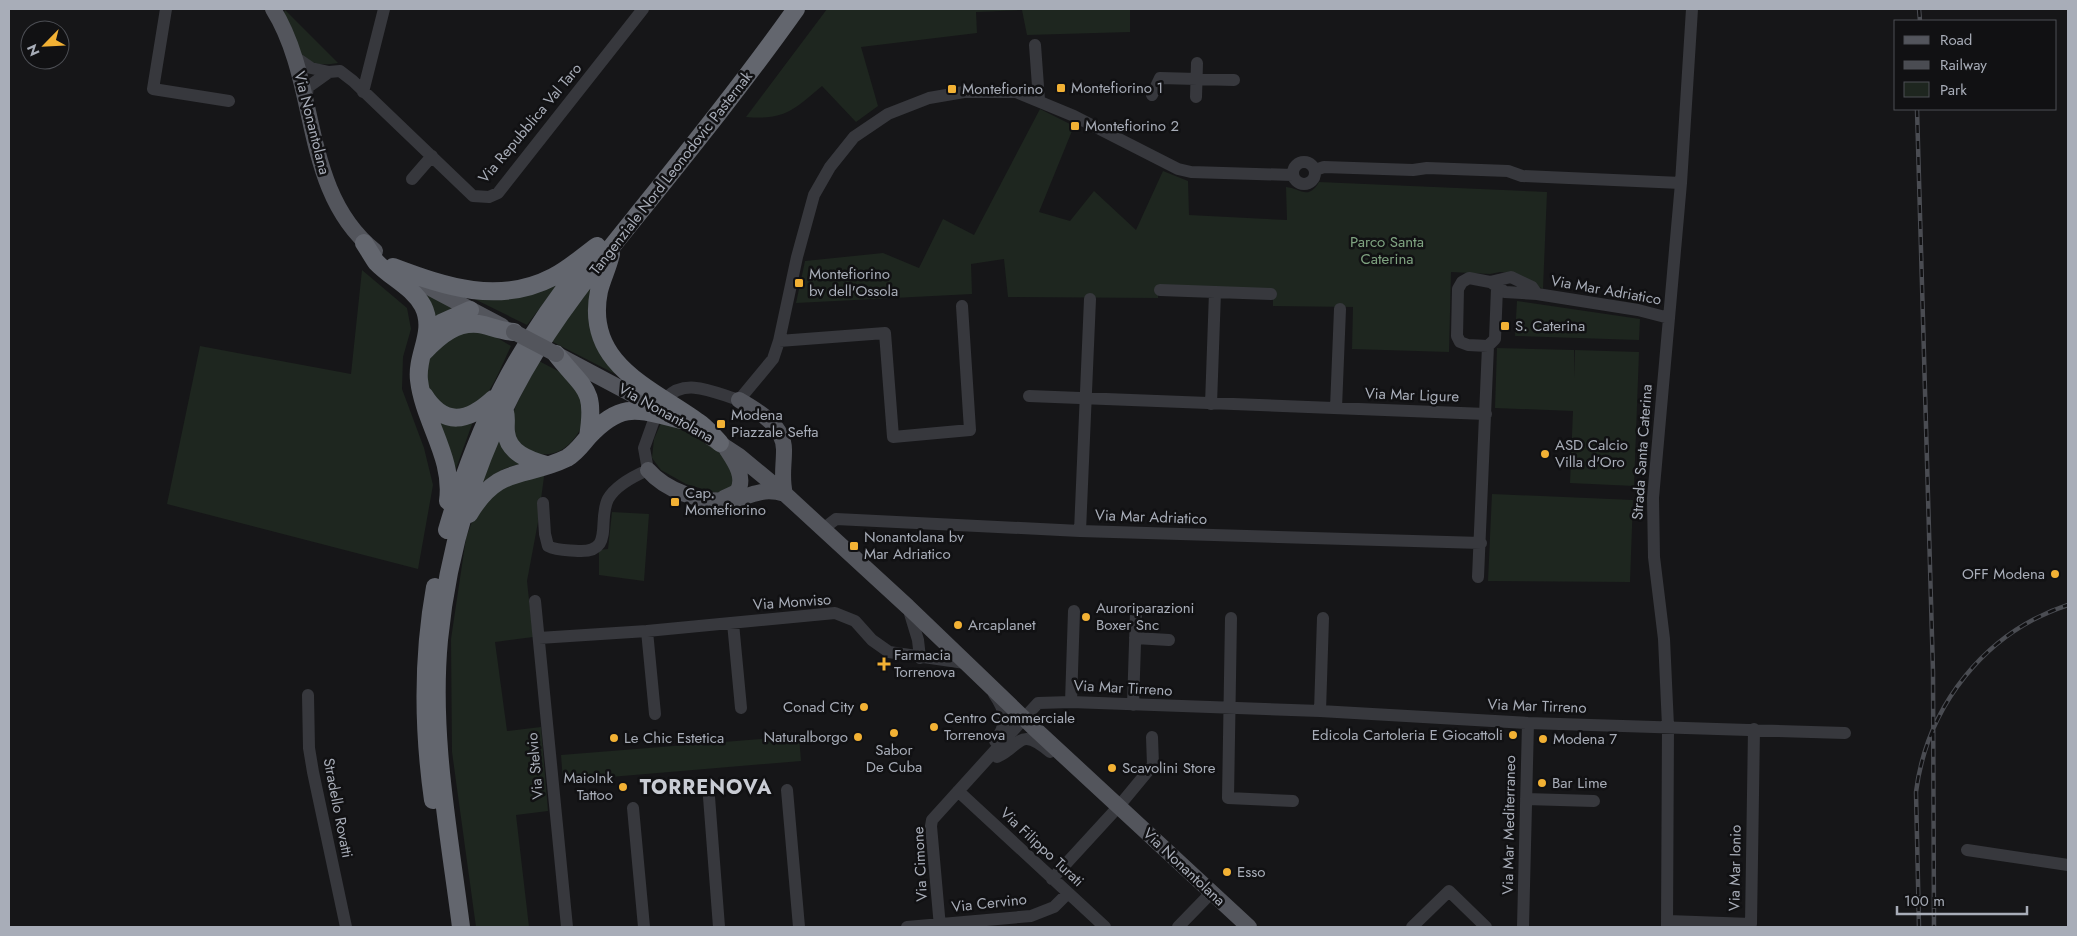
<svg xmlns="http://www.w3.org/2000/svg" width="2077" height="936" font-family="Jost,sans-serif">
<style>
.green{fill:#1e261f}
.lines{fill:none;stroke-linecap:round;stroke-linejoin:round}
.minor{stroke:#37383d;stroke-width:12}
.major{stroke:#53555c;stroke-width:16}
.highway{stroke:#63666e;stroke-width:18}
.rail-casing{stroke:#4a4c52;stroke-width:4.5}
.rail{stroke:#111113;stroke-width:2.5;stroke-dasharray:8;stroke-linecap:butt}
.major-bridge{stroke:#53555c;stroke-width:16}
.poi-dot{fill:#f2b134;stroke:#111113;stroke-width:2}
.labels{text-anchor:middle;stroke-width:5;stroke-linejoin:round;paint-order:stroke}
.poi-label{font-size:15px;fill:#a8adb8;stroke:#111113;text-anchor:start}
.street-label{font-size:15px;fill:#a8adb8;stroke:#111113}
.park-label{font-size:15px;fill:#7fa381;stroke:#111113}
.district-label{font-size:20px;font-weight:bold;letter-spacing:1px;fill:#c9ccd4;stroke:#111113}
</style>
<rect width="100%" height="100%" fill="#161618"/>
<path class="green" d="M827 9H1130V32L1027 35 1022 10 976 12 977 33 861 47 878 106 856 122 822 86C793 110 786 120 746 117Z
M285 10 338 63C296 70 298 47 283 14Z
M1040 109 1074 126 1039 212 1070 221 1094 191 1136 230 1163 171 1188 181 1189 215 1287 220 1286 187C1300 188 1308 201 1319 182L1547 192 1543 289 1515 274 1500 272 1490 274 1451 272 1449 352 1352 349 1353 307 1273 306V291L1158 286V298L1008 297 1004 259 971 264 972 294 796 303 805 261 883 253 919 268 943 219 974 235Z
M570 268 527 325 454 289 472 294Z
M362 270 407 308 411 329 403 357 402 389 424 448 433 485 418 569 167 504 200 346 351 374Z
M598 271 592 293 629 381 549 340Z
M417 289 453 307 431 323Z
M1517 301 1640 319 1639 340 1515 336Z
M481 328 511 346C504 360 493 390 482 399 441 436 401 365 441 338 450 332 470 331 481 328Z
M1497 348 1574 350V378L1575 350 1639 352 1634 486 1570 483 1573 411 1495 408Z
M539 361 575 380 586 418C580 430 575 441 563 449 545 461 509 452 510 425 511 410 532 376 539 361Z
M437 413 475 416 454 474Z
M662 421 699 438 722 452 737 481 729 490 716 493 686 484 661 470 652 458 654 439Z
M501 430 528 463C509 465 497 471 482 483Z
M545 469 538 522 527 581 533 637 495 642 507 731 541 727 548 811 516 815 529 927H476L452 752 451 639 466 538 477 508 497 487Z
M1492 494 1633 500 1630 582 1488 581Z
M612 512 649 514 644 581 599 575V550L608 549Z
M799 736 801 761 563 781 561 755Z"/>
<g class="lines">
<path class="minor" d="M166 9 153 89 229 101
M1035 45 1039 100
M295 57 311 68 329 72 308 87 306 101
M329 72 340 71 353 81 473 196 489 197 498 193 643 9
M363 92 384 9
M1152 95 1160 78 1234 80
M1196 97 1197 63
M1293 173a11 11 0 1 1 22 0a11 11 0 1 1-22 0Z
M1315 170 1324 167 1413 170 1427 168 1508 171 1522 176 1681 183
M412 179 432 156
M1492 283 1505 292 1537 294 1638 310 1669 318
M1497 288 1495 339 1488 346 1468 345 1460 342 1457 336 1458 289 1462 282 1469 278 1490 282 1511 277 1532 287 1537 294
M1160 290 1271 294
M779 341 885 333 893 437 970 430 962 306
M1029 396 1486 414
M666 398C686 377 715 393 739 400L773 359 779 341 797 257 814 195 830 167 854 137 888 114 929 98 964 92H1016L1074 116 1178 169 1191 172 1293 175
M1211 404 1215 292
M1336 408 1340 309
M543 503 545 534 548 546C557 551 568 550 578 551 615 553 597 521 608 499 616 485 634 476 648 470L644 448 654 420
M823 529 836 519 1080 531 1481 543
M1080 531 1090 299
M1478 577 1488 346
M535 601 567 927
M908 607 918 640 920 658
M1231 618 1228 798 1293 801
M733 623 741 708
M647 631 655 714
M539 638 647 631 835 613 855 621 872 640 889 652 965 663
M1135 638 1169 640
M994 694C1006 711 1008 724 995 741
M308 695 309 748 313 772 346 927
M1071 702 1074 611
M1133 705 1136 613
M1320 711 1323 618
M997 757C1021 747 1018 725 1050 752
M787 790 799 927
M958 791 1105 927
M709 797 719 927
M1526 799 1594 801
M633 808 644 927
M1967 850 2068 865
M1052 879 1119 806 1153 765 1152 737
M1668 921 1751 924 1754 729
M907 927 1031 916 1054 907 1068 893
M940 927 931 826 932 820 1038 703 1071 702 1320 711 1528 723 1845 733
M1178 927 1212 892
M1412 927 1449 891 1486 927
M1523 927 1528 723
M1667 927 1668 726 1664 639 1654 557 1653 498 1681 183 1692 9"/>
<path class="major" d="M273 9C320 84 300 191 375 251
M415 280 502 326
M556 354 669 414
M739 400C758 411 785 426 784 451 784 466 781 478 785 494
M710 437 739 456 785 494 908 607 1035 729 1249 927
M648 470C666 491 701 503 729 500 751 498 760 486 785 494
M724 498 737 492C746 478 735 462 727 450"/>
<path class="highway" d="M364 243C368 249 372 256 376 262 391 278 412 286 423 306 436 332 416 354 419 380 424 423 454 457 448 501
M611 254C608 267 602 279 599 291 584 364 651 388 698 422 706 427 713 436 720 443
M393 267C446 287 499 305 553 277 569 269 583 256 597 246
M441 323 470 310
M423 353C439 336 458 319 484 325 495 328 503 331 514 332
M556 354C584 390 596 387 588 437
M424 395C444 427 468 422 493 399
M505 412C507 419 505 425 506 432 508 453 529 460 546 465
M469 514C499 464 524 479 567 458 577 452 582 444 589 436 623 400 639 410 681 420
M447 530C478 424 516 349 585 262
M433 800C423 729 422 659 435 587
M461 927C449 832 430 736 439 640 448 547 477 453 524 371 557 313 600 261 642 209 695 143 747 78 796 9"/>
<defs>
<path id="rail" d="M1919 9 1920 21
M1917 109 1933 672 1934 927
M1919 927 1916 792C1927 706 1985 632 2068 605"/>
</defs>
<use href="#rail" class="rail-casing"/>
<use href="#rail" class="rail"/>
<path class="major-bridge" d="M514 332 556 354"/>
</g>
<g class="poi-dot">
<rect x="1056" y="83" width="10" height="10" rx="2.5"/>
<rect x="947" y="84" width="10" height="10" rx="2.5"/>
<rect x="1070" y="121" width="10" height="10" rx="2.5"/>
<rect x="794" y="278" width="10" height="10" rx="2.5"/>
<rect x="1500" y="321" width="10" height="10" rx="2.5"/>
<rect x="716" y="419" width="10" height="10" rx="2.5"/>
<circle cx="1545" cy="454" r="5"/>
<rect x="670" y="497" width="10" height="10" rx="2.5"/>
<rect x="849" y="541" width="10" height="10" rx="2.5"/>
<circle cx="2055" cy="574" r="5"/>
<circle cx="1086" cy="617" r="5"/>
<circle cx="958" cy="625" r="5"/>
<path d="M881.5 656.5h5v5h5v5h-5v5h-5v-5h-5v-5h5z"/>
<circle cx="864" cy="707" r="5"/>
<circle cx="934" cy="727" r="5"/>
<circle cx="894" cy="733" r="5"/>
<circle cx="1513" cy="735" r="5"/>
<circle cx="858" cy="737" r="5"/>
<circle cx="614" cy="738" r="5"/>
<circle cx="1543" cy="739" r="5"/>
<circle cx="1112" cy="768" r="5"/>
<circle cx="1542" cy="783" r="5"/>
<circle cx="623" cy="787" r="5"/>
<circle cx="1227" cy="872" r="5"/>
</g>
<g class="labels">
<g class="poi-label">
<text x="1071" y="93">Montefiorino 1</text>
<text x="962" y="94">Montefiorino</text>
<text x="1085" y="131">Montefiorino 2</text>
<text x="809" y="279">Montefiorino<tspan x="809" dy="17">bv dell'Ossola</tspan></text>
<text x="1515" y="331">S. Caterina</text>
<text x="731" y="420">Modena<tspan x="731" dy="17">Piazzale Sefta</tspan></text>
<text x="1555" y="450">ASD Calcio<tspan x="1555" dy="17">Villa d'Oro</tspan></text>
<text x="685" y="498">Cap.<tspan x="685" dy="17">Montefiorino</tspan></text>
<text x="864" y="542">Nonantolana bv<tspan x="864" dy="17">Mar Adriatico</tspan></text>
<text x="2045" y="579" text-anchor="end">OFF Modena</text>
<text x="1096" y="613">Auroriparazioni<tspan x="1096" dy="17">Boxer Snc</tspan></text>
<text x="968" y="630">Arcaplanet</text>
<text x="894" y="660">Farmacia<tspan x="894" dy="17">Torrenova</tspan></text>
<text x="854" y="712" text-anchor="end">Conad City</text>
<text x="944" y="723">Centro Commerciale<tspan x="944" dy="17">Torrenova</tspan></text>
<text x="1503" y="740" text-anchor="end">Edicola Cartoleria E Giocattoli</text>
<text x="848" y="742" text-anchor="end">Naturalborgo</text>
<text x="624" y="743">Le Chic Estetica</text>
<text x="1553" y="744">Modena 7</text>
<text x="894" y="755" text-anchor="middle">Sabor<tspan x="894" dy="17">De Cuba</tspan></text>
<text x="1122" y="773">Scavolini Store</text>
<text x="613" y="783" text-anchor="end">MaioInk<tspan x="613" dy="17">Tattoo</tspan></text>
<text x="1552" y="788">Bar Lime</text>
<text x="1237" y="877">Esso</text>
</g>
<g class="street-label">
<text transform="translate(312 123) rotate(76)" y="5">Via Nonantolana</text>
<text transform="translate(530 123) rotate(-50)" y="5">Via Repubblica Val Taro</text>
<text transform="translate(671 173) rotate(-52)" y="5">Tangenziale Nord Leonodovic Pasternak</text>
<text transform="translate(1606 290) rotate(10)" y="5">Via Mar Adriatico</text>
<text transform="translate(1412 395) rotate(2)" y="5">Via Mar Ligure</text>
<text transform="translate(666 413) rotate(29)" y="5">Via Nonantolana</text>
<text transform="translate(1642 452) rotate(-86)" y="5">Strada Santa Caterina</text>
<text transform="translate(1151 517) rotate(2)" y="5">Via Mar Adriatico</text>
<text transform="translate(792 602) rotate(-4)" y="5">Via Monviso</text>
<text transform="translate(1123 688) rotate(3)" y="5">Via Mar Tirreno</text>
<text transform="translate(1537 706) rotate(2)" y="5">Via Mar Tirreno</text>
<text transform="translate(535 766) rotate(-95)" y="5">Via Stelvio</text>
<text transform="translate(338 808) rotate(79)" y="5">Stradello Rovatti</text>
<text transform="translate(1509 825) rotate(-89)" y="5">Via Mar Mediterraneo</text>
<text transform="translate(1042 847) rotate(43)" y="5">Via Filippo Turati</text>
<text transform="translate(920 864) rotate(-93)" y="5">Via Cimone</text>
<text transform="translate(1184 867) rotate(43)" y="5">Via Nonantolana</text>
<text transform="translate(1735 868) rotate(-89)" y="5">Via Mar Ionio</text>
<text transform="translate(989 903) rotate(-6)" y="5">Via Cervino</text>
</g>
<g class="park-label">
<text x="1387" y="247">Parco Santa<tspan x="1387" dy="17">Caterina</tspan></text>
</g>
<g class="district-label">
<text x="706" y="794">TORRENOVA</text>
</g>
</g>
<rect width="2077" height="936" fill="none" stroke="#a8adb8" stroke-width="20"/>
<rect x="1894" y="20" width="162" height="90" fill="#111113" stroke="#4d4f55"/>
<rect x="1904" y="36" width="25" height="8" fill="#53555c" stroke="#4d4f55"/>
<text x="1940" y="45" font-size="15" fill="#a8adb8">Road</text>
<rect x="1904" y="61" width="25" height="8" fill="#4a4c52" stroke="#4d4f55"/>
<text x="1940" y="70" font-size="15" fill="#a8adb8">Railway</text>
<rect x="1904" y="82" width="25" height="15" fill="#1e261f" stroke="#4d4f55"/>
<text x="1940" y="95" font-size="15" fill="#a8adb8">Park</text>
<g transform="translate(45 45) rotate(246)"><circle r="24" fill="#111113" stroke="#4d4f55"/>
<path d="M0-4L9 19L0 12L-9 19Z" fill="#f2b134"/>
<text y="-8" font-size="14" font-weight="bold" text-anchor="middle" fill="#a8adb8">N</text>
</g>
<path d="M1897 906v8h130v-8" fill="none" stroke="#a8adb8" stroke-width="2.5"/>
<text x="1904" y="906" font-size="15" fill="#a8adb8" stroke="#111113" stroke-width="4" paint-order="stroke">100 m</text>
</svg>
